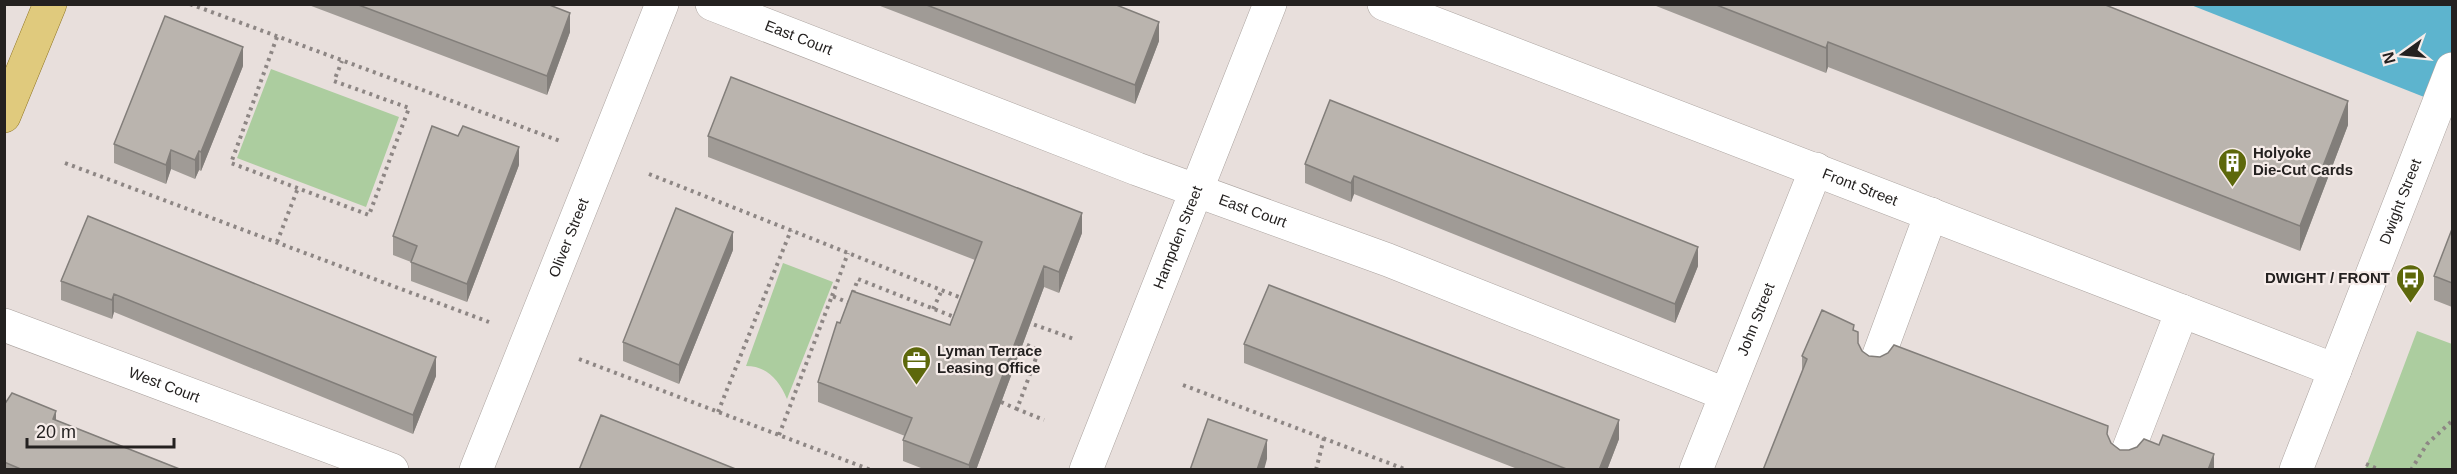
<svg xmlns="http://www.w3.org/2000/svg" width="2457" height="474" font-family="Helvetica,sans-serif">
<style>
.green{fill:#accd9f}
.water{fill:#5db4ce}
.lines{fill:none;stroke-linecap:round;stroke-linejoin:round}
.minor-casing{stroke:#aba39f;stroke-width:34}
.major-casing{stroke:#917725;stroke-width:34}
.path{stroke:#8d8684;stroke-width:4;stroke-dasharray:3 4.5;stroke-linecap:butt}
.minor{stroke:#fff;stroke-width:33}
.major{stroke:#e0ca7d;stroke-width:33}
.wall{fill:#a09b96}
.shaded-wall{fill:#827e7a}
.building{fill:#bab4ae;stroke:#827e7a;stroke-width:1.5}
.labels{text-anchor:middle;stroke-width:4.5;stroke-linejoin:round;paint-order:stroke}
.street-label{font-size:15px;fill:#242120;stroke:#f6ece9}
.poi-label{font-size:15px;font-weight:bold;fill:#242120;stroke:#f6ece9;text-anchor:start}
</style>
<rect width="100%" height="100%" fill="#e8dfdc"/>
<path class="green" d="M271 69 399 117 366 207 237 158Z
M783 263 833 282 787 399C779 380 767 366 746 366Z
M2417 331 2452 344V469H2365Z"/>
<path class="water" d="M2191 5H2452V108Z"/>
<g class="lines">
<defs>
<g id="minor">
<path id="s1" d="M712 4 1137 169 1388 260 1725 394"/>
<path id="s2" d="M1384 4 2335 370"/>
<path id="s3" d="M4 325 392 470"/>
<path d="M1876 363 1931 214"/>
<path d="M2126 456 2182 311"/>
<path id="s4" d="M476 470 662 4"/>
<path id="s5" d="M1086 470 1270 4"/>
<path id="s6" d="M1696 470 1816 169"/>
<path id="s7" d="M2296 470 2452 69"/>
</g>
<path id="major" d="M4 116 50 4"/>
</defs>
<use href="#minor" class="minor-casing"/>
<use href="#major" class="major-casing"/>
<path class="path" d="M190 4 560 141
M277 37 231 163 369 215 409 108 334 81 342 61
M65 163 489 322
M649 174 964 299
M277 242 298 188
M853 293 858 279 957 318
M832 296 848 253
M933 309 942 290
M1027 322 1074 339
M1020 342 1039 350 1017 409 1044 420
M579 359 871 470
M1183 385 1407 470
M1001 402 1017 409
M718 412 791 230
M779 435 832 296 852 304
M2366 464 2380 470
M1316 470 1324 438
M2411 470 2427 444 2452 421"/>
<use href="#minor" class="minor"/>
<use href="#major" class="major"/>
</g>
<path class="wall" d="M306 4H547L570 32 547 95Z
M875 4H1114L1159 41 1135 104Z
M1651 4H2103L2348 125 2300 251 1828 67 1826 73Z
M243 66 201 171 199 170 195 179 171 169 166 184 114 163V144Z
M1330 100 1698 266 1675 323 1354 194 1351 202 1305 183V164Z
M708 136 1082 233 1059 293 1044 287 976 470H926L903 461V440L905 436 818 402V382L950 325 975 260 708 157Z
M519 165 467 302 411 281V262L393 255V236Z
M88 216 436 376 413 434 114 312 112 319 61 300V281Z
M2452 229V307L2434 300V276Z
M733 250 679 384 623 361V342Z
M1854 331 1858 344 1862 351 1869 356 2108 437 2111 443 2120 450 2214 470H1763L1802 372V356Z
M1244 344 1619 439 1607 470H1520L1244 363Z
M4 405 56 420 182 470H4Z"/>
<path class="shaded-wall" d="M570 13V32L547 95V76Z
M1159 22V41L1135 104V85Z
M1828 42V67L1826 73V48Z
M243 47V66L201 171V152Z
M2348 101V125L2300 251V226Z
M519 147V165L467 302V284Z
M171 150V169L166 184V165Z
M199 151V170L195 179V160Z
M1354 176V194L1351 202V183Z
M1082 213V233L1059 293V272Z
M733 232V250L679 384V365Z
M1698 247V266L1675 323V304Z
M1044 266V287L976 470H969V465Z
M114 294V312L112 319V300Z
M436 357V376L413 434V415Z
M56 411V429L53 419Z
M1619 420V439L1607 470H1599Z
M1267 440V459L1264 470H1257Z
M2214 454V470H2208Z"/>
<path class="building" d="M356 4H547L570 13 547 76Z
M924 4H1114L1159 22 1135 85Z
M1714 4H2103L2348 101 2300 226 1828 42 1826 48Z
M165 16 243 47 201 152 199 151 195 160 171 150 166 165 114 144Z
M731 77 1082 213 1059 272 1044 266 969 465 903 440 912 418 818 382 837 322 840 323 852 291 950 325 982 242 708 136Z
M1330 100 1698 247 1675 304 1354 176 1351 183 1305 164Z
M432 126 458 136 463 126 519 147 467 284 411 262 417 246 393 236Z
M676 208 733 232 679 365 623 342Z
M88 216 436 357 413 415 114 294 112 300 61 281Z
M2452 229V283L2434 276Z
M1269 285 1619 420 1599 470H1569L1244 344Z
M1822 310 1854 325 1853 330 1858 332V343L1862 351 1869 356 1880 357 1888 353 1894 345 2108 426 2107 434 2111 443 2120 450H2129L2137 447 2144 439 2159 445 2163 435 2214 454 2208 470H1763L1807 359 1802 356Z
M12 393 56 411 53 419 182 470H23L4 462V405Z
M601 415 738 470H579Z
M1208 419 1267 440 1257 470H1190Z"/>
<defs>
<symbol id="building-pin" viewBox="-11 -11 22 30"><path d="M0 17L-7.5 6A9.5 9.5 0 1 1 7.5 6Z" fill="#5d680b" stroke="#f6ece9"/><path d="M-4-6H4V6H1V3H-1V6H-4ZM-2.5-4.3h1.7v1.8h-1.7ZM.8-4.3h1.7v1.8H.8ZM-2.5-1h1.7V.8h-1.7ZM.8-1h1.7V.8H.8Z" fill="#fff"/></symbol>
<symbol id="bus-pin" viewBox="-11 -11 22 30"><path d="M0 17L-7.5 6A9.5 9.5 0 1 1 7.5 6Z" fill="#5d680b" stroke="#f6ece9"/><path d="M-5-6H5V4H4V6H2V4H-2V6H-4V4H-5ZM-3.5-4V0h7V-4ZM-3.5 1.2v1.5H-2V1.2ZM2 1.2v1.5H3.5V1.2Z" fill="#fff"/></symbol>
<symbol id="office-pin" viewBox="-11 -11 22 30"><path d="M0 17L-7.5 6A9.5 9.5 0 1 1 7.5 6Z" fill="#5d680b" stroke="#f6ece9"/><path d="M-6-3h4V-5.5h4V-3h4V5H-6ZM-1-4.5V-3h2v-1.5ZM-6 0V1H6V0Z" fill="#fff"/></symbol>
</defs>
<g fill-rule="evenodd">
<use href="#building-pin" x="2216" y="146" width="33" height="45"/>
<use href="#bus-pin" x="2394" y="262" width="33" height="45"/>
<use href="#office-pin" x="900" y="344" width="33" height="45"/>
</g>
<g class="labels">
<g class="street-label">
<text dy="5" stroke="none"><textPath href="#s1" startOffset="93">East Court</textPath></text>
<text dy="5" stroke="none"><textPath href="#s2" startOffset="510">Front Street</textPath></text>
<text dy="5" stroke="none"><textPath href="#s7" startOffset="288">Dwight Street</textPath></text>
<text dy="5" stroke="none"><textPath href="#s1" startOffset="579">East Court</textPath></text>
<text dy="5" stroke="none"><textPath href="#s4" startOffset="250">Oliver Street</textPath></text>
<text dy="5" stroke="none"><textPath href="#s5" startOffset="250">Hampden Street</textPath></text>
<text dy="5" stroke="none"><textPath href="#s6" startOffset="162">John Street</textPath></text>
<text dy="5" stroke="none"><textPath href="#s3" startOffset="171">West Court</textPath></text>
</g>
<g class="poi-label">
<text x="2253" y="158">Holyoke<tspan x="2253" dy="17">Die-Cut Cards</tspan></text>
<text x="2390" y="283" text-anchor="end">DWIGHT / FRONT</text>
<text x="937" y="356">Lyman Terrace<tspan x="937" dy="17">Leasing Office</tspan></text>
</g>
</g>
<rect width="2457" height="474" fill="none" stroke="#242120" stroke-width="12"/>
<g transform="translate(2403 54) rotate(255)" stroke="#f6ece9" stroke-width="4.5" paint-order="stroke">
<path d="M0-4.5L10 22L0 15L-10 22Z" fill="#242120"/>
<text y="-9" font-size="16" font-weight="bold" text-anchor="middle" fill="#242120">N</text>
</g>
<path d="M27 438v9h147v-9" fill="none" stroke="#242120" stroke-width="3"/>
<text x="36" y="438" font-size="18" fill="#242120" stroke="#f6ece9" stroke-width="4.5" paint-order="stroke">20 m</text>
</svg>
